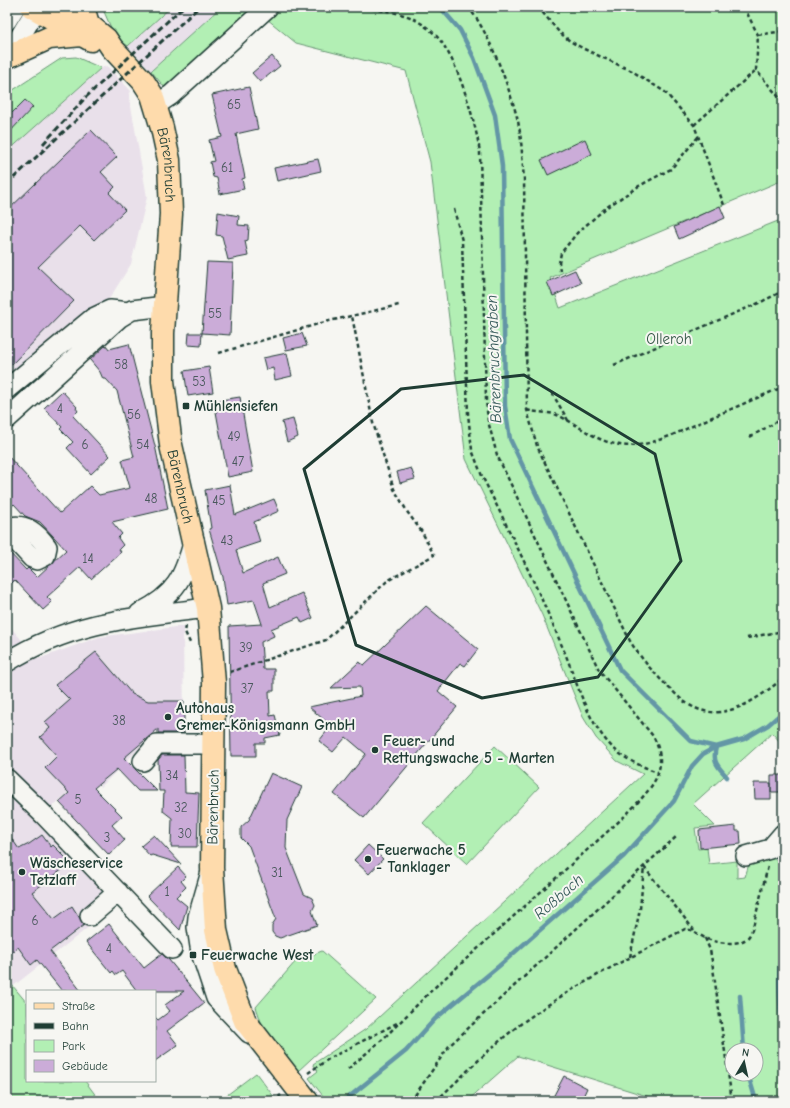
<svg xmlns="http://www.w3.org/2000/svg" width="790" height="1108" font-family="'Comic Neue',sans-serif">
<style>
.built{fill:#e9e0ea}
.green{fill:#b2efb4;stroke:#689674;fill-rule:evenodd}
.water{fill:#90d2f2;stroke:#6396a6}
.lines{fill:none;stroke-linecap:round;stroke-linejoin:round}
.stream{stroke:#6396a6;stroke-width:4.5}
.building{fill:#cbacd8;stroke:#1f3d34}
.minor-casing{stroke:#1f3d34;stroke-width:22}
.major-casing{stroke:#1f3d34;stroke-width:25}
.highway-casing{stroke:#1f3d34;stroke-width:25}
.path{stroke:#1f3d34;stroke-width:2.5;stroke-dasharray:4 3;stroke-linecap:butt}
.minor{stroke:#f6f6f2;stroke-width:19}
.major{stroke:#fedbac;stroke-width:22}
.highway{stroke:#fedbac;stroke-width:22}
.rail{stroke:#1f3d34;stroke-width:3;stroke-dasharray:6 3;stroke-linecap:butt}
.marked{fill:none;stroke:#1f3d34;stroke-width:3;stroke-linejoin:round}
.poi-dot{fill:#1f3d34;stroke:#f6f6f2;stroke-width:1.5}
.labels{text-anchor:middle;stroke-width:4;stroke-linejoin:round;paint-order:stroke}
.number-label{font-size:13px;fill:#4a595d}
.street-label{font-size:15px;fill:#1f3d34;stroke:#f6f6f2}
.park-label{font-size:15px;fill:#355847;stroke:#f6f6f2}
.poi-label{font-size:15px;font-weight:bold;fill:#1f3d34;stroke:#f6f6f2;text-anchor:start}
.water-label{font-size:16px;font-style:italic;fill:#365b5a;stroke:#f6f6f2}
</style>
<rect width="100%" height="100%" fill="#f6f6f2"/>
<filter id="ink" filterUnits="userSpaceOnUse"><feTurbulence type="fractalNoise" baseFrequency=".025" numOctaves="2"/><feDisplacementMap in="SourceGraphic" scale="8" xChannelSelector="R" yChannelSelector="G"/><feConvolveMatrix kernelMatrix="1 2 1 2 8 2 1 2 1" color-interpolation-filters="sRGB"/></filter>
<g filter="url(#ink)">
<path class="built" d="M171 7H221L151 71 128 46Z
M107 66 131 91 129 95 147 197 131 264 106 304 7 403V152L101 68Z
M7 623 38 659 99 637 183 626 184 732H155L101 787 89 774 44 814 122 901 7 991Z"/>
<path class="green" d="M102 7H171L128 46 115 37Z
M221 7H783V180L550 278 560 308 783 219V745L772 733 693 804 715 826 695 828 698 849 707 848 709 864 737 861V878L745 877 749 864 763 862 773 858 783 865V1101H663L518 1056 467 1101H327L309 1078 318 1071 313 1064 366 1029 643 774 617 761 596 738 583 717 542 615 466 459 430 162 406 71 296 43 261 14 171 95 151 71ZM732 1050H756V1074H732Z
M76 57 101 68 7 152V94L62 58Z
M495 746 539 787 467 864 423 823Z
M322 951 376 999 298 1071 264 1031 256 1007 296 961Z
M7 979 27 1003V1081H85L100 1101H7Z
M256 1073 277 1101H219Z"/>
<path class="water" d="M783 940V1059C781 1030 772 965 783 940Z"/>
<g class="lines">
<path class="stream" d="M440 7 460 30 474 58 495 115 502 166 505 406 510 439 620 670 691 741 716 747
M716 747C712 763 718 766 727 777
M740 996 744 1050
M748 1074 756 1101
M344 1101 406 1051 435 1019 499 966 624 856 674 801 692 766 703 754 716 747 744 739 768 725 783 712"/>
</g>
<path class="building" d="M272 56 280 66 260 82 252 73Z
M249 87 258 129 236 134 245 178 242 179 244 189 220 194 217 178 213 177 210 162 214 161 209 140 222 137 212 95Z
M25 100 33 107 7 135V118Z
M91 130 117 157 101 172 115 187 109 193 125 210 94 240 80 226 38 267 74 301 7 369V211Z
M585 139 592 154 548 175 541 160Z
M318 159 321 171 277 181 274 168Z
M720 206 725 218 679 239 674 227Z
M218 212 239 216 238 225 249 226 248 240 245 241 248 256 228 260 222 236 216 235Z
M207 262 233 263 230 335 202 333Z
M575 270 581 283 553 296 547 282Z
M189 333H202L201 346 188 345Z
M302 333 307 346 286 350 283 338Z
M129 344 156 450 168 509 112 522 122 534 118 538 123 545 119 549 121 552 91 579 80 567 47 597 52 602 43 610 15 580 7 588V550L26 570 28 568 37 577 66 550 40 522 25 516 14 504 7 511V455L60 513 90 486 99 495 130 488 122 460 134 457 117 391 106 379H103L100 372 90 360 106 345 109 349Z
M287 353 292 376 275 380 273 368 266 370 263 358Z
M209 367 213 392 188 396 184 371Z
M62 391 77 407 76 408 78 411 73 416 110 456 91 474 67 448 73 442 60 429 62 427 44 408Z
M240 397 253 472 228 477 214 401Z
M293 419 298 437 287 442 282 422Z
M411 468 415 479 400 483 397 472Z
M230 485 235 515 274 499 279 511 254 522 260 542 236 550 243 573 278 557 285 574 263 583 270 607 302 593 313 618 302 623 299 617 271 629 274 636 261 642 263 669H274V691H269L270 716 275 715 280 735 265 738V743H256V756H231L229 626 262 624 254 600 227 605 223 577 209 529 211 528 205 490Z
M426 606 478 649 465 666 460 663 438 691 457 707 364 818 334 794 366 754 346 737 333 752 319 741 331 726 309 707 361 696 360 687 331 688 359 662 364 665Z
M96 652 132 694 148 701H184V733H158V729L124 758 157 791H138L117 769 94 788 122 816 112 825 125 840 109 855 59 802 69 793 45 768 57 756 40 737 50 728 45 722 70 700 55 685Z
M162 755H184L185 792 199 793 197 847H171L172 818 163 811 164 791H159L158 760Z
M271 773 302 787 287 820 286 848 304 894 312 898 315 905 312 911 317 925 280 938 275 936 272 932V925L276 919 249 846 241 838V827L249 820Z
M771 775H783V792H771Z
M754 783H771V799H755Z
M736 826V831H740L741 844 700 848 699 830Z
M7 832 19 849 29 844 42 835 51 847 53 845 71 863 32 892 54 919 72 906 84 925 50 951 81 991H62L37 960 31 965 18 947 7 955 11 933 7 932Z
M154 835 181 864 152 855 150 856 141 846Z
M368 845 383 859 369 874 354 860Z
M178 867 186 876 181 881 186 887 176 897 187 906 180 930 147 896Z
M109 924 144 968 162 954 169 960 204 1003 167 1031 178 1045 155 1061V1017L158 1020 170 1011 165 1005 184 991H137L122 971 116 975 113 971 111 973 86 942Z
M564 1076 587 1088 581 1101H551Z"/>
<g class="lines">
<defs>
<path id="minor" d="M7 20 15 7
M7 54 18 40 36 10
M156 105 171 95 268 7
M7 389 93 318 110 310 129 312
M7 419 119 318 132 310 165 306
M7 528C25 522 37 533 47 547L45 556 37 560 32 558 7 531
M140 613C176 595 184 577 194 540
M7 662C72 621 134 617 208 608
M143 761 157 744H214
M7 779 44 815 172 949
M746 856 770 849 783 834
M211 872 198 917 197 927 201 953 216 998 249 1033
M90 916 118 892"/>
<g id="major">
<path d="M32 7 91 40"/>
<path id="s1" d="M67 7 106 39 112 48 143 81 152 95 162 128 169 160 171 214 163 333V381L171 445 208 608 214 683 212 868 216 930 225 969 245 1021 307 1101"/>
<path d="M7 57 49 38 82 35"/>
</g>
<path id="highway" d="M83 7 88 24"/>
</defs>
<use href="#minor" class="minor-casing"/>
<use href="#major" class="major-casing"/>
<use href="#highway" class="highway-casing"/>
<path class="path" d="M468 7C489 31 510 89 518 121 522 140 522 159 524 179L527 410 537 446 630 641C641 659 654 673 669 688 674 692 679 698 685 702 719 727 756 701 783 678
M538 7 559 32 570 41 584 49 632 71 665 92 694 125 724 205
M744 7 758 35 756 70 783 102
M758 35 783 31
M694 125 756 70
M454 209 462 241 468 414 472 450 482 476C510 532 538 588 562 646 576 678 583 711 605 739 619 757 637 765 658 772
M560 271 559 263 561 253 577 233 607 207 639 186 671 169 698 137
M219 353 325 322 399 305
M614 365 761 302 783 291
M552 393 569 422
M527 410C536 413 550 412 557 415 580 425 594 441 620 445 647 450 685 429 710 418 734 408 759 397 783 387
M750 437 783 418
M186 626 185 632 191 645
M747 638 783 631
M230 672 326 640 387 581 434 555 422 532 408 513 394 489 373 423 352 316
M644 867 694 930
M705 938 710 950 712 961 732 1101
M630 957 640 909 644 867
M348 1069 384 1038 434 988 626 815C649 790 672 772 653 736L599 670 497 455 488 421 486 400 480 153C476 123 458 61 439 39 432 30 420 22 410 17 394 11 376 10 359 7
M308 1073 330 1058 397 1023
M273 1101 281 1095
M411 1101 449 1046 676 837
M436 1101C464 1075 491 1046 522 1023 572 986 629 958 685 929 694 930 697 934 705 938 715 943 742 947 749 936 751 933 752 930 753 927L768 866"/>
<use href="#minor" class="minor"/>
<use href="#major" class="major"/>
<use href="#highway" class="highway"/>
<path class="rail" d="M43 144 86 97 183 7
M7 184 199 7"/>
</g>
</g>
<path class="marked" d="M524 375 655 454 681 561 598 677 482 698 356 645 304 469 401 389Z"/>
<g class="poi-dot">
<rect x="182" y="402" width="8" height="8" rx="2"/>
<circle cx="168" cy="717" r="4"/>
<circle cx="375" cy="750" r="4"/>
<circle cx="368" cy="859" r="4"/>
<circle cx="22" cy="872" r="4"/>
<rect x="189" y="951" width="8" height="8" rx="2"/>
</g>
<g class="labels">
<g class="number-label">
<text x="234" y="109">65</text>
<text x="227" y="172">61</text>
<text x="215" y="318">55</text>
<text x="121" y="369">58</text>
<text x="199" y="386">53</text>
<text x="60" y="413">4</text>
<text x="134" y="419">56</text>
<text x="234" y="441">49</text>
<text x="85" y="449">6</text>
<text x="143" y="449">54</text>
<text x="238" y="466">47</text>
<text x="151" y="503">48</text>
<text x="219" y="505">45</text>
<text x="227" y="545">43</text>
<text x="88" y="563">14</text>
<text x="246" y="652">39</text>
<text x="247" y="693">37</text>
<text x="119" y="725">38</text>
<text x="172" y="780">34</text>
<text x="78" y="804">5</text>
<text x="181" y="812">32</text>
<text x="185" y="838">30</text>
<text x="107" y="842">3</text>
<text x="277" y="877">31</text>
<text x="167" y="896">1</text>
<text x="35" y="925">6</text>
<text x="109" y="953">4</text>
</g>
<g class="street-label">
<text dy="5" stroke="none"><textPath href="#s1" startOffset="195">Bärenbruch</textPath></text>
<text dy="5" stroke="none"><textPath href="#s1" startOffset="519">Bärenbruch</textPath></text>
<text transform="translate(213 807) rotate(-89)" y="5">Bärenbruch</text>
</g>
<g class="park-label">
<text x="669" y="344">Olleroh</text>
</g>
<g class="poi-label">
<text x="194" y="411">Mühlensiefen</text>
<text x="176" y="713">Autohaus<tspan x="176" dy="17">Gremer-Königsmann GmbH</tspan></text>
<text x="383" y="746">Feuer- und<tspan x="383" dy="17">Rettungswache 5 - Marten</tspan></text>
<text x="376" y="855">Feuerwache 5<tspan x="376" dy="17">- Tanklager</tspan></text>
<text x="30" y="868">Wäscheservice<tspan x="30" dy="17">Tetzlaff</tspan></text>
<text x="201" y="960">Feuerwache West</text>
</g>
<g class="water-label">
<text transform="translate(493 359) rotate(-92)" y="6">Bärenbruchgraben</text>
<text transform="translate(558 896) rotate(-41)" y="6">Roßbach</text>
</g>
</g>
<rect width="790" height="1108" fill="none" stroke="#f6f6f2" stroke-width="24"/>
<rect x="12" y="12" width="766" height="1084" fill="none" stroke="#1f3d34" stroke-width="1.5" filter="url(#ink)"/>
<rect x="26" y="990" width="130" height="92" fill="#f6f6f2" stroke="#a0aca6"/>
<rect x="34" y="1003" width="20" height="6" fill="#fedbac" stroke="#a0aca6"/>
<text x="62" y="1010" font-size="12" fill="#1f3d34">Straße</text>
<rect x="34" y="1023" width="20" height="6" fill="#1f3d34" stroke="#a0aca6"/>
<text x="62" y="1030" font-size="12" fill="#1f3d34">Bahn</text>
<rect x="34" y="1040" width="20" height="12" fill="#b2efb4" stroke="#a0aca6"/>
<text x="62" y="1050" font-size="12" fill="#1f3d34">Park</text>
<rect x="34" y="1060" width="20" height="12" fill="#cbacd8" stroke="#a0aca6"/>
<text x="62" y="1070" font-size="12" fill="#1f3d34">Gebäude</text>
<g transform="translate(744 1062) rotate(9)"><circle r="19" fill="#f6f6f2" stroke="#a0aca6"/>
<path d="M0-3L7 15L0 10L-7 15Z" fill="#1f3d34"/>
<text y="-6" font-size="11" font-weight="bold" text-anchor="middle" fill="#1f3d34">N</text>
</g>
</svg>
